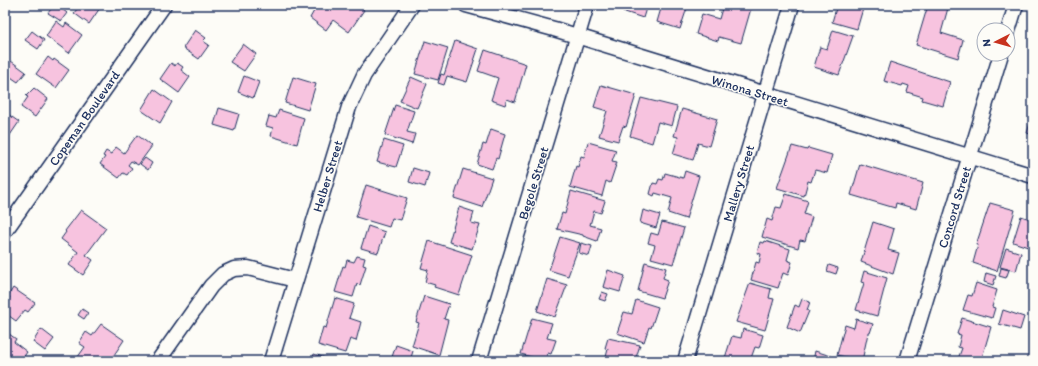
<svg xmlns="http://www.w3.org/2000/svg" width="1038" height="366" font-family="Itim,sans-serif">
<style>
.building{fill:#f7c3df;stroke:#1b2f5e}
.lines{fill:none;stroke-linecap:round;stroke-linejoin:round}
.street-casing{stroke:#1b2f5e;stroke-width:17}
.street{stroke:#fdfcf7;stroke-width:14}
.labels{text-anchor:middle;stroke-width:3;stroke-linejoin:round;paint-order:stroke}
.street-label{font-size:13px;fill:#1b2f5e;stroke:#fdfcf7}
</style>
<rect width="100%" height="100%" fill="#fdfcf7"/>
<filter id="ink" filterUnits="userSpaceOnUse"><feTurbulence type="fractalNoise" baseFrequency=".025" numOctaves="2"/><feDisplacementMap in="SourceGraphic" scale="8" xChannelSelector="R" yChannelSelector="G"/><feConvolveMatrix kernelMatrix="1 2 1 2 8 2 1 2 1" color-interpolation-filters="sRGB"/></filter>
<g filter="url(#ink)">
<path class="building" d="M54 5H57L67 13 61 21 48 13Z
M80 5H102L89 24 74 13Z
M305 5H357L364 10 349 32 333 20 326 30 310 18 314 11Z
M624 5H647L643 18 622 11Z
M662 5H688L680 29 657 22Z
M723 5H752L741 43 719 37 718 41 696 34 702 14 719 19Z
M837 5H864L857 29 832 22Z
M928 5H937L948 8 941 33 963 40 958 58 916 45Z
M56 21 64 27 66 23 82 35 69 53 46 36Z
M195 30 206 38 203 41 209 45 199 59 183 48Z
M833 30 853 36 839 75 814 67 820 47 827 49Z
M32 31 44 40 38 49 25 40Z
M425 41 448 48 438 80 415 74Z
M455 41 478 49 467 82 447 76 444 85 438 83 441 74 444 75Z
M243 44 256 54 244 71 230 62Z
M485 50 526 64 515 102 507 99 505 105 491 100 498 78 478 71Z
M48 57 53 61 54 59 69 70 56 88 36 74Z
M11 61 26 72 18 82 5 73Z
M890 62 950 82 943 106 922 100 923 97 907 92 909 86 903 84 902 86 884 81Z
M171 63 175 66 177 63 183 67 181 70 190 77 179 93 160 79Z
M244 76 259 82 253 98 238 92Z
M293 77 316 84 308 110 285 103Z
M411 77 427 84 417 108 400 101Z
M601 85 636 95 626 127 623 126 618 141 599 136 607 111 594 107Z
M34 88 48 99 35 117 21 107 28 97 26 96Z
M154 89 172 102 160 123 141 110Z
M641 98 677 107 672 126 658 122 652 143 630 136Z
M395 105 414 111 407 132 415 134 412 144 385 135Z
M219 108 239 114 234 131 214 125Z
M682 109 717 119 709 146 698 143 693 160 673 154 678 137 674 136Z
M279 110 304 118 297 144 271 136 273 128 266 126 269 116 276 118Z
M5 112 19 122 6 141 5 140Z
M1033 113V135L1027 133Z
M491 129 505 134 498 159 496 158 492 169 477 164 483 144 486 145Z
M137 135 152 146 138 165 131 161 128 165 132 168 127 175 123 173 119 178 100 164 105 157 103 156 106 151 111 154 116 147 124 153Z
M384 140 403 146 396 167 377 162Z
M588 142 616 150 612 161 617 162 610 183 606 181 602 196 570 187 576 166 578 167 581 156 584 157Z
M792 146 807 150 808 148 832 155 827 173 815 170 811 182 808 181 804 196 777 188Z
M145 158 152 163 148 170 140 164Z
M860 164 923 183 916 209 896 203 895 208 851 195Z
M413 168 429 173 425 187 409 182Z
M463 169 492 178 482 207 454 198Z
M685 171 699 176 686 219 668 213 672 198 655 193 654 196 650 194 653 183 657 184 659 179 663 180 665 173 683 178Z
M366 185 407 198 400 220 392 218 389 227 356 217Z
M571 191 605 201 601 213 594 211 590 225 601 228 597 241 583 236V235L557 229 562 213 565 214Z
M786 194 808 201 804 214 812 217 805 241 800 240 798 248 762 237 767 219 772 221 776 207 781 208Z
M990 203 1015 210 997 271 973 263 978 245H976Z
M459 207 474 212 471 223 480 225 472 249 449 242Z
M81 210 106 228 86 255 93 260 83 275 69 265 78 252 61 239 66 232 65 231Z
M643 210 660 215 656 228 640 223Z
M1021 216 1033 220V241H1030L1028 247 1013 242Z
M662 222 684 228 673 264 651 258 655 245 648 243 651 233 658 235Z
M873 222 894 229 888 250 899 253 893 274 861 262Z
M368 226 385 232 378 253 361 248Z
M560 237 580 243 568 276 549 270Z
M429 241 472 255 459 295 434 287 435 285 425 282 428 270 421 268Z
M765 241 790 249 787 260 792 262 788 275 783 273 778 288 751 280 756 262 759 263 761 254 757 253 760 242 764 243Z
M581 243 592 246 589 256 579 253Z
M1006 248 1021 253 1016 271 1000 267Z
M357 256 365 258 363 265 366 266 360 285 357 284 353 297 335 292 343 266 345 267 347 260 354 262Z
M645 262 666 268 663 278 668 280 662 298 638 291Z
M829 265 838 268 836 274 827 271Z
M1001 268 1009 270 1006 278 999 276Z
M608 270 625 276 620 292 603 287Z
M864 271 887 278 877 316 856 310 864 283 861 282Z
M986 273 996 276 993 285 984 282Z
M547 279 567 285 555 317 537 311Z
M750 283 771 289 769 298 774 299 765 330 736 322Z
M976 283 997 290 992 307 995 308 992 318 963 310 968 295 972 296Z
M13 288 35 303 28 312 25 310 16 321 5 313V304L10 297 8 296Z
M602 292 608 294 605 301 599 299Z
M424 296 449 304 444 319 448 320 439 355 412 346 419 323 416 322Z
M335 298 354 304 349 318 361 322 356 341 350 339 345 353 318 345 323 327 326 328Z
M802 299 810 302 807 310 809 311 800 333 787 327 795 305 799 307Z
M636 300 658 307 651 328 649 327 644 342 617 333 624 312 632 314Z
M82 309 88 313 84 319 78 315Z
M1003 310 1024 317 1020 330 999 324Z
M532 318 552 323 547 338 556 340 551 354 548 353 545 361 521 354Z
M962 318 991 327 981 361H966L958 359 962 348 958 347 961 335 957 334Z
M856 319 873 324 870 333H868L862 361 837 355 845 325 854 328Z
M101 324 124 340 110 361H75L85 347 79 343 86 332 92 336Z
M41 329 54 339 45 351 33 342Z
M743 329 763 335 759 348 755 347 750 361H724L732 336 741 338Z
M5 331 16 339 14 342 27 352 21 361H8L5 359Z
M608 338 640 345 635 361H613L606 357 608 349 605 348Z
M396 345 413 351 410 361 392 357Z
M815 351 834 357 833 361H813Z
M314 354 334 361H312Z"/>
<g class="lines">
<defs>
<path id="street" d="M466 5 554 29 1033 176
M1008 31 1016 5
M5 231 164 5
M158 361 211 286 223 274 234 269 248 268 295 280
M271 361 349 107 364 75 412 5
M479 361 587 5
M685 361 792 5
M907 361 1001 54"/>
</defs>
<use href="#street" class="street-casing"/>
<use href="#street" class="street"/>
</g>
</g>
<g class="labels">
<g class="street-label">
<text transform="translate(750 90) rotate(17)" y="5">Winona Street</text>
<text transform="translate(84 118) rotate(-55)" y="5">Copeman Boulevard</text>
<text transform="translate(327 176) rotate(-73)" y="5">Helber Street</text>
<text transform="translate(533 183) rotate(-73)" y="5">Begole Street</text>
<text transform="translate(738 183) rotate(-73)" y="5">Mallery Street</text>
<text transform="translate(954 207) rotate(-73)" y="5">Concord Street</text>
</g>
</g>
<rect width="1038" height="366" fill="none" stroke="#fdfcf7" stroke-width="20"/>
<rect x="10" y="10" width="1018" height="346" fill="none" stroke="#1b2f5e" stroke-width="1.5" filter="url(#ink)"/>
<g transform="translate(996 42) rotate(264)"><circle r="19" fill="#fdfcf7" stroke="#a3aaba"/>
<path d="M0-3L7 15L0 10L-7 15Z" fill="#c8321e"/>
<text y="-6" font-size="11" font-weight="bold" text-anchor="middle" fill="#1b2f5e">N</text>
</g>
</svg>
